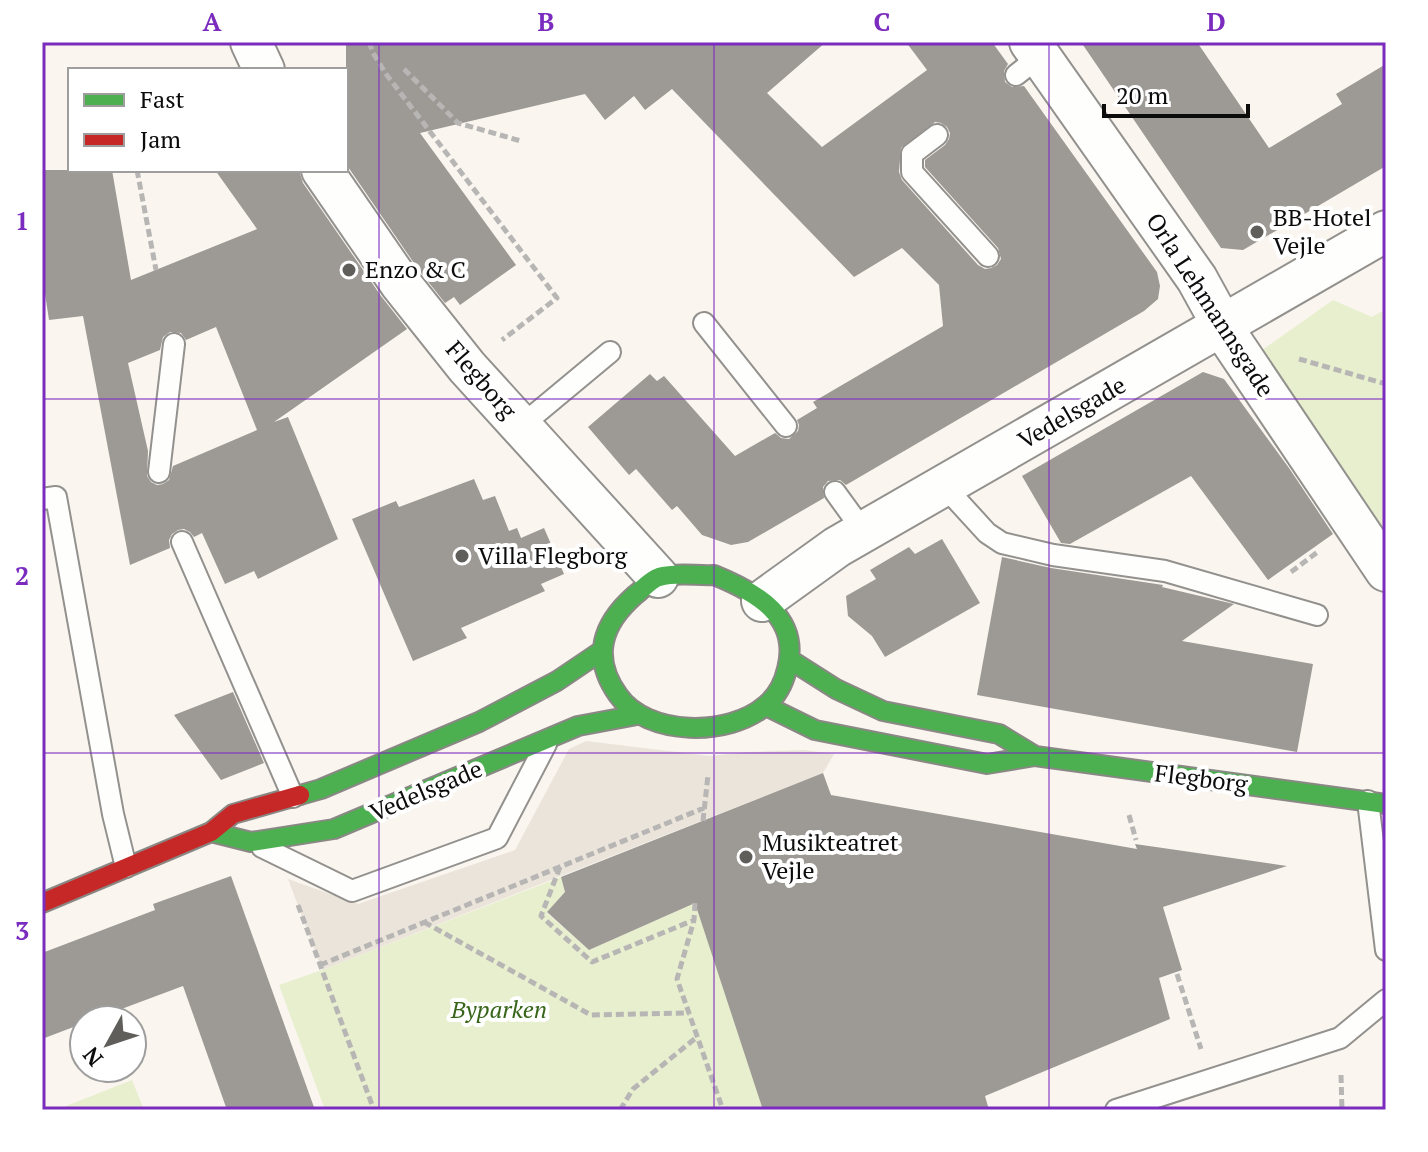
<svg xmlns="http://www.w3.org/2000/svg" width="1428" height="1152" font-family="'PT Serif',serif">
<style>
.green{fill:#e8efce}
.plaza{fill:#eae4da}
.building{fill:#9d9995;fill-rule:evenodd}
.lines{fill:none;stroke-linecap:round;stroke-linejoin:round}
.lane-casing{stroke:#93918e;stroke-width:24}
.street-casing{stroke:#93918e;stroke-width:44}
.fast-casing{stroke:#8a8885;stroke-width:22}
.jam-casing{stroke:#8a8885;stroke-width:22}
.path{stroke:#b7b6b5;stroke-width:5;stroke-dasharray:8 4;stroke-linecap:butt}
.lane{stroke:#fefefd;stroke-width:20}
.street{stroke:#fefefd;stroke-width:40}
.fast{stroke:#4caf50;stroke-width:18}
.jam{stroke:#c62828;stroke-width:18}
.grid{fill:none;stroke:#7b2cbf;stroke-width:2;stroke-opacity:0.55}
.poi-dot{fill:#5f5e5b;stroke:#fff;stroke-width:3}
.labels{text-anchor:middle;stroke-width:8;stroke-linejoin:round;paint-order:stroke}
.poi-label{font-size:24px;fill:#0c0c0c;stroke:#fff;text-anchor:start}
.street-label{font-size:24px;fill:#0c0c0c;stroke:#fff}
.park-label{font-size:24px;font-style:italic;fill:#38651a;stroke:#fff}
.neatline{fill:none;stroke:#7b2cbf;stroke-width:3}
.grid-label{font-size:26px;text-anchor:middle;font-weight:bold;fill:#7b2cbf}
</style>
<rect width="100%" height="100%" fill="#faf6ef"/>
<path class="green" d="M1333 300 1372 317 1386 309V539L1255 355Z
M561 877 565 892 547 913 589 950 711 896 763 1110H325L279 985 322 970Z
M132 1080 144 1110H56Z"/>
<path class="plaza" d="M586 741 710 756 749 752 804 750 834 754 823 773 322 970 288 879 358 904 515 850 569 749Z"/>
<path class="building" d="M346 42H826L767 93 822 147 927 70 906 42H992L1008 64 1004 71 1005 82 1012 87 1024 86 1157 272 1160 286 1158 299 1144 311 846 485 840 480 828 481 823 487 824 498 748 542 731 545 702 535 677 506 672 510 636 469 629 475 588 427 650 374 657 381 664 376 735 456 775 433 781 438 789 439 798 431 799 425 797 420 817 408 813 402 943 326 939 285 902 248 854 277 672 89 645 110 634 96 605 120 585 94 420 133 516 265 460 305 454 297 445 303 418 269 346 164ZM935 122 941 123 947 127 950 133 949 139 945 145 925 160V167L998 248 1001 259 997 265 991 268 985 269 978 265 902 180 899 172 901 148Z
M1081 42H1197L1269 148 1342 104 1336 94 1386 64V166L1243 250 1221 248Z
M42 170H112L131 280 257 229 215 170H299L303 183 381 296 407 329 274 422 288 417 338 539 258 579 254 571 225 584 202 533 194 537 190 532 184 529 178 530 172 534 169 540 170 548 130 565 83 316 49 320 42 274ZM216 327 257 430 173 466 169 480 163 484 157 485 151 482 147 476 148 451 128 363 160 350 163 337 170 332 181 333 186 340Z
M1203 372 1224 379 1289 468 1333 534 1268 580 1191 476 1070 544 1061 543 1022 476Z
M474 479 483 500 495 496 509 531 517 528 521 538 544 528 564 574 541 584 545 591 461 628 467 638 413 661 352 519 396 501 399 507Z
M942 539 980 603 885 657 872 636 848 616 846 596 876 579 870 570 909 547 915 554Z
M1002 557 1051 568 1163 585 1162 587 1234 604 1182 641 1313 664 1297 752 977 695Z
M233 692 264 763 221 780 174 715Z
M823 773 831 795 1137 849 1135 844 1287 866 1163 907 1182 970 1159 978 1170 1019 985 1096 989 1110H763L695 903 589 950 547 912 565 892 561 877Z
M231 876 315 1110H227L183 986 92 1020H84V1023L42 1039V953L155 910 153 904Z"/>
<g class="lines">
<defs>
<path id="lane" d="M1016 75 1040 56
M937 135 912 154V172L988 256
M704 323 786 426
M521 426 610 352
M159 472 174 344
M944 486 987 533 1002 543 1053 555 1165 571 1317 615
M835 492 864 532
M42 499 56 497 113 814 126 867
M182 542 293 797
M1368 801 1386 950
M262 847 352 891 497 838 546 744
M1116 1110 1340 1038 1386 1000"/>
<path id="street" d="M251 42 264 70
M1030 42 1197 279 1230 339 1386 571
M322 170 400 283 467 367 658 577
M762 601 837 547 1386 231"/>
<path id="fast" d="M714 575C756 592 801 617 787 669 784 682 777 696 766 705 730 737 647 737 618 695 591 657 602 624 635 595 643 589 650 580 659 577 676 572 697 576 714 575Z
M792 661 836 689 883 711 999 734 1035 756
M766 706 815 730 987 764 1035 756 1386 804
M300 795 321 789 479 722 557 681 600 652
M211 832 251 842 334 829 578 726 637 715"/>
<path id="jam" d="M42 903 211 832 233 814 300 795"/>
</defs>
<use href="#lane" class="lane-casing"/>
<use href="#street" class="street-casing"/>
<use href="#fast" class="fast-casing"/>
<use href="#jam" class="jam-casing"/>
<path class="path" d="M369 42 373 53 386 74 557 298 502 340
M404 69 458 123 521 141
M137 170 156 270
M1299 359 1386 384
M1291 572 1319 551
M1129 815 1136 840
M703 821 708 775
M560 867 541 916 592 962 694 920
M695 903 694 920 677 979 723 1110
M298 905 374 1110
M424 922 591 1015 689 1013
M320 965 704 808
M1177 974 1201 1049
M1341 1075 1342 1110
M620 1110 633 1089 697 1037"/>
<use href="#lane" class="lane"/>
<use href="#street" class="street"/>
<use href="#fast" class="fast"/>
<use href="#jam" class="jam"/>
</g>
<path class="grid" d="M379 42V1110M714 42V1110M1049 42V1110M42 399H1386M42 753H1386"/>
<g class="poi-dot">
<circle cx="1257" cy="232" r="8"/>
<circle cx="349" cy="270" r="8"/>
<circle cx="462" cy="556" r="8"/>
<circle cx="746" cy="857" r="8"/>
</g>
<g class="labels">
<g class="poi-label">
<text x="1273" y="226">BB-Hotel<tspan x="1273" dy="28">Vejle</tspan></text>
<text x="365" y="278">Enzo &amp; C</text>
<text x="478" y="564">Villa Flegborg</text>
<text x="762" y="851">Musikteatret<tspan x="762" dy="28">Vejle</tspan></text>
</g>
<g class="street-label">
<text transform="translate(1210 305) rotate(57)" y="8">Orla Lehmannsgade</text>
<text transform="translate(481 380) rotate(49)" y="8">Flegborg</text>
<text transform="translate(1072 413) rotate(-30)" y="8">Vedelsgade</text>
<text transform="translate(1201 779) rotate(7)" y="8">Flegborg</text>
<text transform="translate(426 791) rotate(-23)" y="8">Vedelsgade</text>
</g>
<g class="park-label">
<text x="499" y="1018">Byparken</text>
</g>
</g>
<rect width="1428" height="1152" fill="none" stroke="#ffffff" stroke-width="88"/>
<rect x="68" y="68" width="280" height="104" fill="#ffffff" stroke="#9e9e9e" stroke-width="2"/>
<rect x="84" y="94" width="40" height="12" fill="#4caf50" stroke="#9e9e9e" stroke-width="2"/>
<text x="140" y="108" font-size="24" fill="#0c0c0c">Fast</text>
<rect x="84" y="134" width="40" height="12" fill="#c62828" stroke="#9e9e9e" stroke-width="2"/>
<text x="140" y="148" font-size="24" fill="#0c0c0c">Jam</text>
<g transform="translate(108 1044) rotate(230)"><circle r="38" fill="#ffffff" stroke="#9e9e9e" stroke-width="2"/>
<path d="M0-6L14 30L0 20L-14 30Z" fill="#5f5e5b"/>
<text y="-12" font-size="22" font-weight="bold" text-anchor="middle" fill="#0c0c0c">N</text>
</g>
<path d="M1104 104v12h144v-12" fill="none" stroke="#0c0c0c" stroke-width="4"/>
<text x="1116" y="104" font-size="24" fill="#0c0c0c" stroke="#ffffff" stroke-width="6" paint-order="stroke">20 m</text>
<rect x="44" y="44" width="1340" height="1064" class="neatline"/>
<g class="grid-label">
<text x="212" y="31">A</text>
<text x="546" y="31">B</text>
<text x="882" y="31">C</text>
<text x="1216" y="31">D</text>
<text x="22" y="230">1</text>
<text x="22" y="585">2</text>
<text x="22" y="940">3</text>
</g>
</svg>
